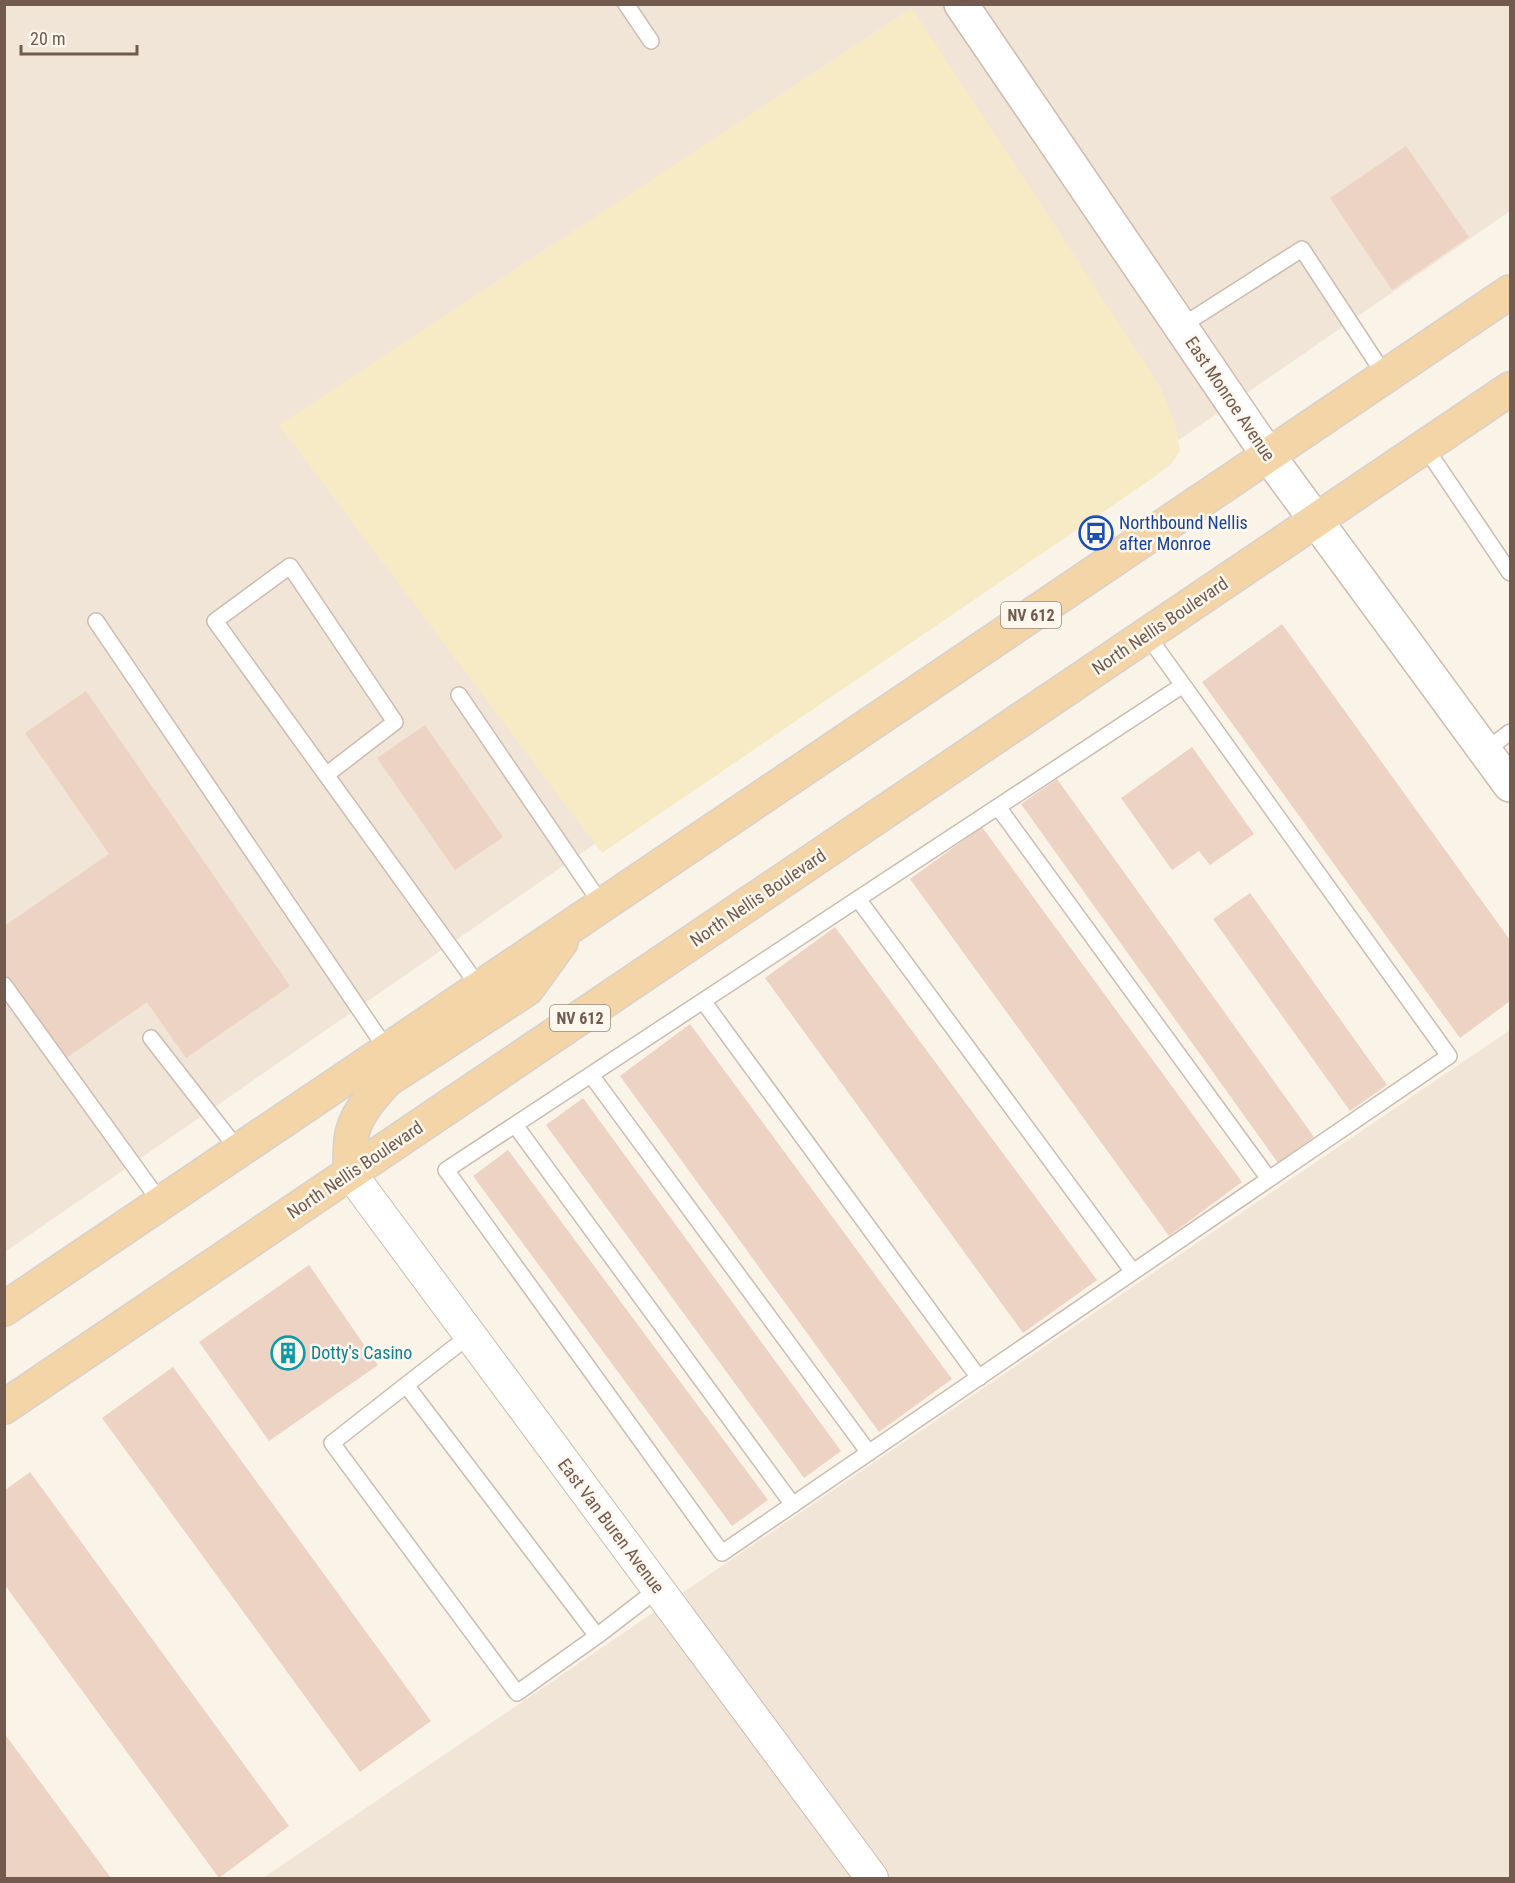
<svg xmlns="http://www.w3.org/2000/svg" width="1515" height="1883" font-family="'Roboto Condensed',sans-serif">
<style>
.residential{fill:#f1e5d7}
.sand{fill:#f7ebc6}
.building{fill:#edd3c3}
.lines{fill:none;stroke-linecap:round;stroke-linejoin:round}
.lane-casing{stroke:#ccbbaf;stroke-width:18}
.street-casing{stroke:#ccbbaf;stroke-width:34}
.secondary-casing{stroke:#cebbad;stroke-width:36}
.primary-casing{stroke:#d8d1cd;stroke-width:36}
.lane{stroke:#fff;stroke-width:15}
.street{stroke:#fff;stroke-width:32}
.secondary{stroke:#fff;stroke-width:33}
.primary{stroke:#f3d5a7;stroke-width:33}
.labels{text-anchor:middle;stroke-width:5;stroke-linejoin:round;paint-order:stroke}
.shield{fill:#fdf7ee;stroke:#9c897e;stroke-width:1.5}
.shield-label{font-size:16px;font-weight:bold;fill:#725a4e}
.street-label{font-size:18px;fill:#725a4e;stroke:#fdf7ee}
.transit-label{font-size:18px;fill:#164399;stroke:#fdf7ee;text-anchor:start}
.culture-label{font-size:18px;fill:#0d838f;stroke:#fdf7ee;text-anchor:start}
</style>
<rect width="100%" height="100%" fill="#faf3e8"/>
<path class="residential" d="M5 5H1510V211L5 1252Z
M1510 1030V1878H263Z"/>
<path class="sand" d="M912 8 1160 386 1175 424 1180 451 1172 463 1153 478 602 853 279 425Z"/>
<path class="building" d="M1406 146 1469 237 1392 290 1330 198Z
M1282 624 1510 940V1001L1460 1038 1202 682Z
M86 691 290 986 186 1058 147 1002 62 1061 4 978V926L109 854 25 733Z
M425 725 503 837 455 870 377 758Z
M1192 747 1254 834 1210 865 1199 851 1172 870 1121 798Z
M1057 779 1314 1137 1278 1163 1021 804Z
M982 827 1242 1182 1169 1236 910 879Z
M1250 893 1387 1085 1350 1111 1213 919Z
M835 927 1097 1280 1023 1333 765 978Z
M690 1024 952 1379 879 1432 620 1076Z
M583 1098 841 1451 804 1478 546 1125Z
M508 1150 768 1500 732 1526 473 1176Z
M309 1265 378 1365 269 1441 199 1342Z
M173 1367 431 1721 360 1772 102 1418Z
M30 1472 289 1826 219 1878 4 1584V1491Z
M4 1733 111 1878H4Z"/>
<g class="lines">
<defs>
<path id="lane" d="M626 4 651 41
M1180 327 1302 249 1386 377
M1425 447 1510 573
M96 621 387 1050
M1147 635 1183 685 1449 1056 722 1553 446 1170 1183 685
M459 695 602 905
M1485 751 1510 732
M326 775 395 722 290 566 215 621 480 988
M998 807 1269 1179
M858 899 1133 1272
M4 985 161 1203
M703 1001 979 1378
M151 1038 239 1151
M591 1075 869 1453
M515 1125 793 1505
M406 1385 597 1636 517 1693 332 1443 470 1335
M597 1636 658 1589"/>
<path id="street" d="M350 1173 872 1878"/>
<path id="secondary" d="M961 4 1268 455 1510 785"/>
<path id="primary" d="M350 1173C350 1162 350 1151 351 1140 353 1117 372 1096 387 1080L527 989 561 942
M4 1309 1510 292
M4 1407 1510 389"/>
</defs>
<use href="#lane" class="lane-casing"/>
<use href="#street" class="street-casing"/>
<use href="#secondary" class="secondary-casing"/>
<use href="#primary" class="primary-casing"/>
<use href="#lane" class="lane"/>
<use href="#street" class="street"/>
<use href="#secondary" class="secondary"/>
<use href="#primary" class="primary"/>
</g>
<defs>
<symbol id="bus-ring" viewBox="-11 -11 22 22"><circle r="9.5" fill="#fdf7ee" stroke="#1a4fb4" stroke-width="1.5"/><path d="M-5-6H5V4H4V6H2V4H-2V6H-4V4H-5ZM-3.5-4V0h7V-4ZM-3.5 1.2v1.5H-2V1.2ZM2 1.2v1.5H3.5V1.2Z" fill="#1a4fb4"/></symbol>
<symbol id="building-ring" viewBox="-11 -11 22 22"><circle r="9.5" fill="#fdf7ee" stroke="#0f9aa8" stroke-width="1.5"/><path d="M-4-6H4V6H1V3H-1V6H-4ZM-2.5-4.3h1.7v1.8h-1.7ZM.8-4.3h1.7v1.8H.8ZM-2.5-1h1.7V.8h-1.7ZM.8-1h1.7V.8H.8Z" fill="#0f9aa8"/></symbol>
</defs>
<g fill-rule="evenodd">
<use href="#bus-ring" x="1077" y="514" width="38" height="38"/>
<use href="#building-ring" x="269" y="1334" width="38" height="38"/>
</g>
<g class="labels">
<g class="shield">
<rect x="1001" y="602" width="60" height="26" rx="4.5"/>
<rect x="550" y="1005" width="60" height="26" rx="4.5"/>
</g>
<g class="shield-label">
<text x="1031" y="621">NV 612</text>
<text x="580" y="1024">NV 612</text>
</g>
<g class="street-label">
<text transform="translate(1230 399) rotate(56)" y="6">East Monroe Avenue</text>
<text transform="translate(1160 626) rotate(-34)" y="6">North Nellis Boulevard</text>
<text transform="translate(758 898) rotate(-34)" y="6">North Nellis Boulevard</text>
<text transform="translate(355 1170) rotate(-34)" y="6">North Nellis Boulevard</text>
<text transform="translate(611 1526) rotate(53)" y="6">East Van Buren Avenue</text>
</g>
<g class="transit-label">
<text x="1119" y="529">Northbound Nellis<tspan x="1119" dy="21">after Monroe</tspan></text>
</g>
<g class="culture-label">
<text x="311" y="1359">Dotty's Casino</text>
</g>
</g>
<rect width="1515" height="1883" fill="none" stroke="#725a4e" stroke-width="12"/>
<path d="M21 45v9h116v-9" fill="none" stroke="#725a4e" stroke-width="3"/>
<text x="30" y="45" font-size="18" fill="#725a4e" stroke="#fdf7ee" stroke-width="4.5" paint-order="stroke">20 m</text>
</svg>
